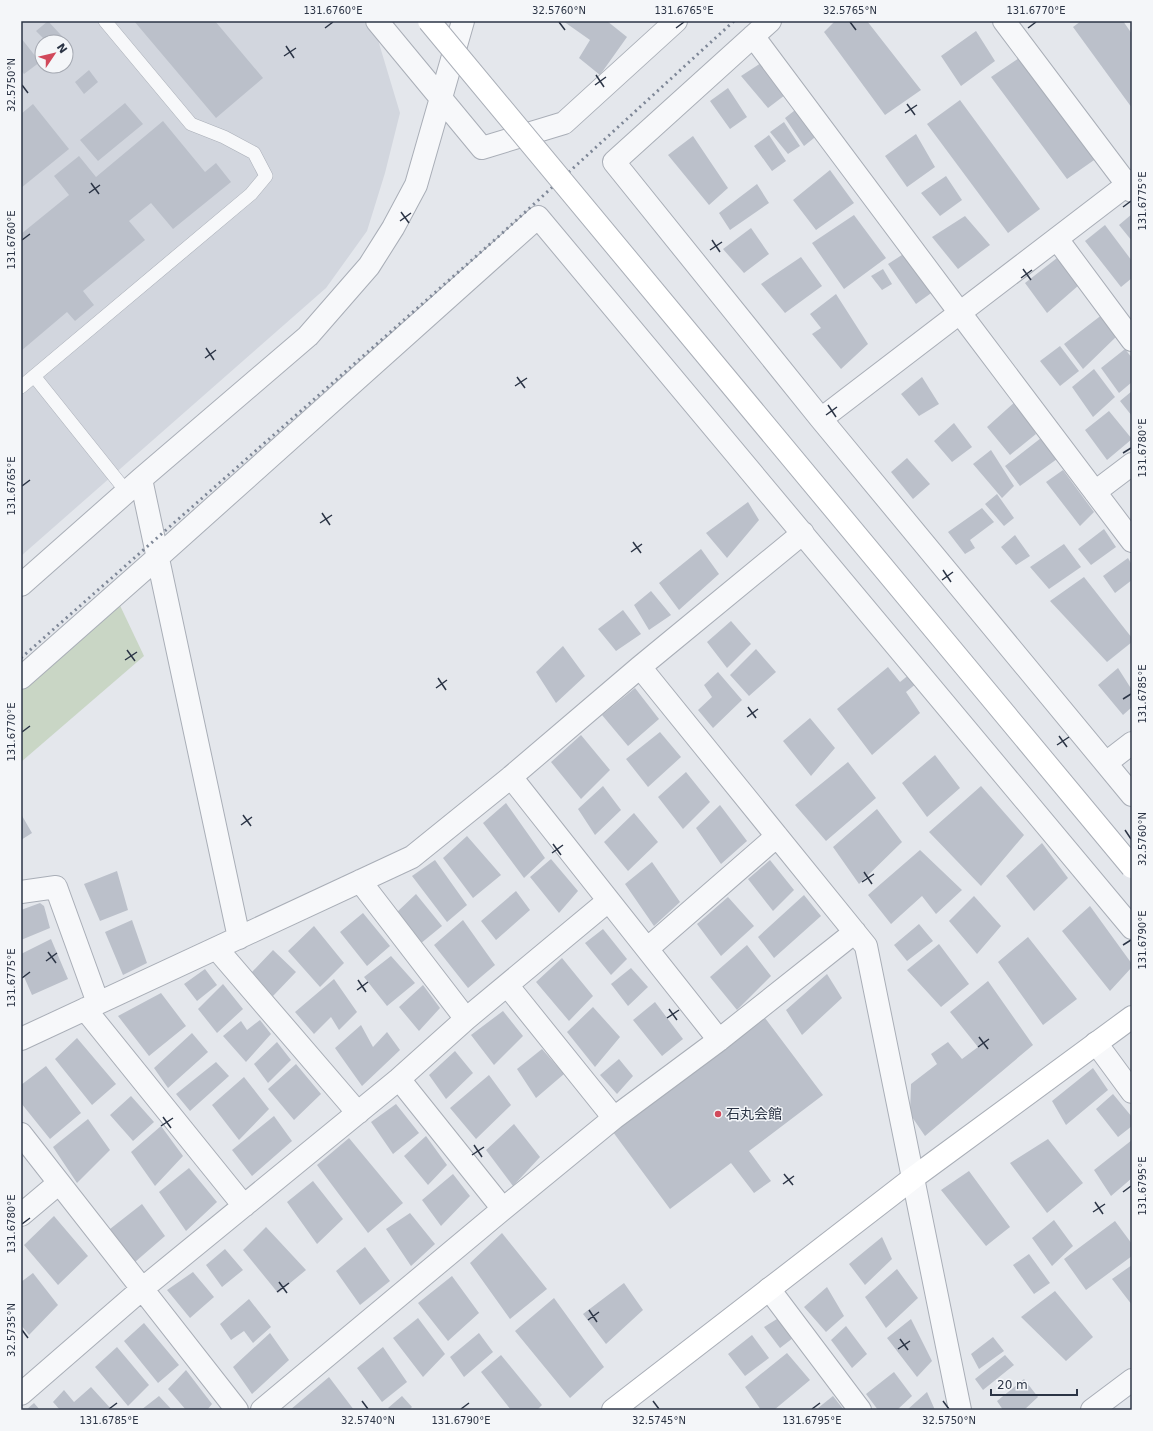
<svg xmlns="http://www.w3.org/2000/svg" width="1153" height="1431" font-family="'DejaVu Sans','Noto Sans JP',sans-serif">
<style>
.built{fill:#d2d6de;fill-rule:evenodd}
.green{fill:#c9d6c5}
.building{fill:#bbc0ca}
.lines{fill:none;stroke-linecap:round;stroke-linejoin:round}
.lane-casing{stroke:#a9aeb7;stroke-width:14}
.street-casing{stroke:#a9aeb7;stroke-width:24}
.secondary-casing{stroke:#a9aeb7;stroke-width:24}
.lane{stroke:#f7f8fa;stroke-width:13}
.street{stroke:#f7f8fa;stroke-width:22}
.secondary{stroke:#fff;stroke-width:22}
.rail{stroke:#7d8696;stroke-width:3;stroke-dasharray:2 4;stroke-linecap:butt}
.secondary-bridge-casing{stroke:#a9aeb7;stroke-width:24;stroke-linecap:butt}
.secondary-bridge{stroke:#fff;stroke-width:22}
.ticks{fill:none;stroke:#2b3445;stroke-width:1.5}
.poi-dot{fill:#d1495b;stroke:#f4f6f9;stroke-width:1.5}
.labels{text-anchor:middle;stroke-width:3;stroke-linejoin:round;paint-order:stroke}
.poi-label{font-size:14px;fill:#2b3445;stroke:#f4f6f9;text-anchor:start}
.neatline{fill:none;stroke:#2b3445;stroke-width:1.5}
.ticks-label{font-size:10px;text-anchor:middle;fill:#2b3445}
</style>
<rect width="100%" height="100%" fill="#e4e7ec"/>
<path class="built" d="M21 21H363L378 40 400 113 385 173 367 231 326 288 21 556ZM42 42H66V66H42Z"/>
<path class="green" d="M115 595 144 656 21 762V684Z"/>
<path class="building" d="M48 21 72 47 66 53V42H47L36 31Z
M134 21H215L263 78 216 118Z
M563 21H607L627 37 600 75 579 58 590 40Z
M835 21H867L921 90 885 115 824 32Z
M1081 21H1123L1132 34V108L1073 27Z
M976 31 995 61 961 86 941 56Z
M21 38 40 62 24 74 21 70Z
M1025 54 1097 158 1067 179 991 77Z
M761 63 785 95 768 108 741 76Z
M89 70 98 82 84 94 75 82Z
M728 88 747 117 730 129 710 101Z
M960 100 1040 209 1008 233 927 124Z
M125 103 143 124 98 161 80 140Z
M33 104 69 149 21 188V114Z
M799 107 819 134 804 146 785 118Z
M163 121 205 172 216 163 231 182 173 229 151 203 129 221 145 240 83 291 94 305 75 321 67 312 21 351V234L69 195 54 176 79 156 96 177Z
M784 122 800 146 788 154 770 132Z
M916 134 935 167 907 187 885 156Z
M769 135 786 161 772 171 754 146Z
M693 136 728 188 709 205 668 155Z
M830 170 854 203 816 230 793 200Z
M946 176 962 200 940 216 921 193Z
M757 184 769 203 730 230 719 213Z
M1132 214V241L1119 225Z
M854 215 886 258 844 289 812 243Z
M965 216 990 245 958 269 932 237Z
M1105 225 1132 261V278L1121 287 1085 241Z
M751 228 769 254 744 273 723 249Z
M905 253 934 291 916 304 888 264Z
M801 257 822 286 785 313 761 284Z
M1057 258 1079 285 1047 313 1025 283Z
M883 269 892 284 882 290 871 276Z
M836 294 868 344 841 369 812 334 821 328 810 314Z
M1103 314 1118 335 1083 369 1064 344Z
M1060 346 1079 371 1060 386 1040 361Z
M1125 349 1132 358V382L1119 393 1101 368Z
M1094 369 1115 397 1093 417 1072 387Z
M922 377 939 404 919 416 901 394Z
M1132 391V416L1120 401Z
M1016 401 1036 434 1010 455 987 427Z
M1109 411 1132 439 1107 460 1085 430Z
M954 423 972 447 952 462 934 441Z
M1041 438 1057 459 1020 486 1005 466Z
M991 450 1014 486 1002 498 973 464Z
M907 458 930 484 913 499 891 472Z
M1063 470 1094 512 1080 526 1046 482Z
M997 494 1014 518 1004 526 985 504Z
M748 502 759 520 727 558 706 533Z
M982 508 994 522 970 540 975 548 965 554 948 532Z
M1104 529 1116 547 1091 565 1078 549Z
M1015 535 1030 556 1016 565 1001 547Z
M1064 544 1081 567 1049 589 1030 567Z
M701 549 719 574 679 610 659 583Z
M1128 558 1132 565V580L1115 593 1103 576Z
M1084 577 1132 638V642L1107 662 1050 601Z
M651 591 671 615 649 630 634 605Z
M623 610 641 634 616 651 598 629Z
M731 621 751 644 727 668 707 642Z
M563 646 585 676 556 703 536 672Z
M756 649 776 672 749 696 730 675Z
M888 667 900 682 910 674 917 683 906 692 920 713 872 755 837 709Z
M1118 668 1132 690V707L1123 715 1098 685Z
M718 672 742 700 713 728 698 710 712 697 704 685Z
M635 688 659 719 628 746 602 715Z
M810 718 835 748 811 776 783 741Z
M660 732 681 757 648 787 626 759Z
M581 735 610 770 581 799 551 762Z
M935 755 960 788 927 817 902 783Z
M848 762 876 798 826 841 795 805Z
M686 772 710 802 683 829 658 797Z
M603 786 621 810 595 835 578 809Z
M981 786 1024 835 981 886 929 832Z
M506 803 545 858 524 878 483 823Z
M720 805 747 841 721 864 696 828Z
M877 809 902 842 859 884 833 847Z
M634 813 658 842 628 871 604 842Z
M21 814 32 833 21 840Z
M467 836 501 875 473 898 443 858Z
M1042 843 1068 878 1034 911 1006 876Z
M920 850 962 890 936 914 922 896 891 924 868 895Z
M551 859 578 891 559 913 530 877Z
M435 860 467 905 447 922 412 876Z
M770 860 794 890 773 911 748 879Z
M652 862 680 902 654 926 625 884Z
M117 871 128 910 100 921 84 884Z
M516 891 530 910 496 940 481 921Z
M416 894 442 926 420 944 396 913Z
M804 895 821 916 774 958 758 937Z
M974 896 1001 926 977 954 949 921Z
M728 897 754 926 721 956 697 924Z
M40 903 44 906 50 928 21 940V910Z
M1090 906 1132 964V967L1110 991 1062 931Z
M363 913 390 946 367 966 340 932Z
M132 920 147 963 123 975 105 932Z
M463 920 495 965 468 988 434 945Z
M919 924 933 941 907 961 894 945Z
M314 926 344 963 320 987 288 951Z
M603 929 627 959 611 975 585 943Z
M1028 937 1077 999 1043 1025 998 962Z
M51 939 68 979 32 995 21 970V954Z
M939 944 969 984 941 1007 907 970Z
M747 945 771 976 737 1010 710 977Z
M273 950 296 972 273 996 252 972Z
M391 956 415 983 387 1006 364 977Z
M562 958 593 996 569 1021 536 982Z
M631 968 648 987 628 1006 611 984Z
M205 969 217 985 197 1001 184 984Z
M827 974 842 998 802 1035 786 1010Z
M334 979 357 1012 339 1030 331 1017 314 1034 295 1012Z
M988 981 1033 1045 925 1136 910 1114 911 1084 937 1064 931 1054 948 1042 962 1059 978 1047 950 1012Z
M223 984 243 1009 217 1033 198 1009Z
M423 985 440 1008 419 1031 399 1007Z
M161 993 186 1026 149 1056 118 1016Z
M655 1002 683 1039 662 1056 633 1020Z
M593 1007 620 1037 595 1067 567 1032Z
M503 1011 523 1036 494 1065 471 1035Z
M765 1018 823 1095 749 1151 771 1181 754 1193 731 1163 670 1209 613 1132Z
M260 1020 271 1034 246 1062 223 1036 241 1021 247 1030Z
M361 1025 373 1047 387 1032 400 1050 362 1086 335 1048Z
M192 1033 208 1052 168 1088 154 1068Z
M77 1038 116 1084 92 1105 55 1059Z
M277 1042 291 1060 268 1083 254 1064Z
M542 1049 564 1074 536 1098 517 1069Z
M455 1051 473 1073 446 1099 429 1075Z
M619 1059 633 1076 617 1094 600 1075Z
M216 1062 229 1076 190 1111 176 1094Z
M296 1064 321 1094 294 1120 268 1089Z
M46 1066 81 1113 50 1139 21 1103V1085Z
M1093 1068 1108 1090 1066 1125 1052 1101Z
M489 1075 511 1105 476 1139 450 1108Z
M244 1077 269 1109 239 1140 212 1105Z
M1113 1094 1132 1117V1126L1118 1137 1096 1109Z
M131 1096 154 1122 133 1141 110 1115Z
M396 1104 419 1133 393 1154 371 1122Z
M274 1116 292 1141 252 1176 232 1150Z
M88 1119 110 1150 77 1183 53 1147Z
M514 1124 540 1157 513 1186 486 1150Z
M161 1126 183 1156 155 1186 131 1152Z
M426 1136 447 1165 428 1185 404 1156Z
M349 1138 403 1203 368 1233 317 1165Z
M1048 1139 1083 1183 1047 1213 1010 1163Z
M1132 1140V1178L1111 1196 1094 1170Z
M189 1168 217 1202 186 1231 159 1192Z
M969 1171 1010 1227 986 1246 941 1190Z
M453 1174 470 1196 441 1226 422 1200Z
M313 1181 343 1219 317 1244 287 1202Z
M142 1204 165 1236 135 1262 110 1229Z
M410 1213 435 1244 411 1266 386 1229Z
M54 1216 88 1256 58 1285 24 1245Z
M1054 1220 1073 1246 1052 1266 1032 1238Z
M1115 1221 1132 1244V1256L1086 1290 1064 1259Z
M266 1227 306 1270 278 1293 243 1250Z
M502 1233 547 1289 510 1319 470 1263Z
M882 1237 892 1259 865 1285 849 1264Z
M365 1247 390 1281 360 1305 336 1271Z
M225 1249 243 1270 222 1287 206 1265Z
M1029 1254 1050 1283 1034 1294 1013 1265Z
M1132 1265V1305L1112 1279Z
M897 1269 918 1298 886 1328 865 1297Z
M193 1272 214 1297 190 1318 167 1290Z
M33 1273 58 1305 29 1335 21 1325V1282Z
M452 1276 479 1313 448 1341 418 1303Z
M624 1283 643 1310 606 1344 583 1314Z
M827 1287 844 1316 826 1332 804 1307Z
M1055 1291 1093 1337 1066 1361 1021 1317Z
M554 1298 604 1367 570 1398 515 1331Z
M249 1299 271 1327 253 1343 244 1331 231 1340 220 1324Z
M418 1318 445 1354 423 1377 393 1338Z
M777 1319 793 1338 780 1348 764 1327Z
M911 1319 932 1361 917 1377 887 1338Z
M144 1323 179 1365 158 1383 124 1341Z
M846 1326 867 1354 852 1368 831 1340Z
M270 1333 289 1360 252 1394 233 1367Z
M479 1333 493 1352 464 1377 450 1357Z
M752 1335 769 1358 745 1376 728 1354Z
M993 1337 1004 1351 979 1369 971 1354Z
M117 1347 149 1385 128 1406 95 1367Z
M383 1347 407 1382 382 1402 357 1368Z
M787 1353 810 1380 774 1410H761L745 1387Z
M501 1355 542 1405 537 1410H511L481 1372Z
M1005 1355 1014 1365 983 1390 975 1379Z
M186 1370 212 1404 207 1410H186L168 1389Z
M894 1372 912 1396 897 1410H878L866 1394Z
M329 1377 354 1410H290Z
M1024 1379 1038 1397 1024 1410H1003L997 1401Z
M91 1387 112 1410H60L53 1402 64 1390 74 1402Z
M927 1392 935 1410H907Z
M159 1396 172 1410H141Z
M402 1396 412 1407 409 1410H390L388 1408Z
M833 1396 844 1410H820L818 1408Z
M34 1403 40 1410H26Z"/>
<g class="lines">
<defs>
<path id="lane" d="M34 376 126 491
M21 387 251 194 266 176 254 153 224 137 191 124 105 21"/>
<path id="street" d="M377 21 482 148 564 123 676 21
M770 21 614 162 821 419 1132 795
M1004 21 1132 191
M753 36 960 313 1132 541
M1057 239 1132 340
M821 419 1132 181
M141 479 239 938
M1095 492 1132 464
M21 585 141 479 308 336 369 266 393 228 416 185 463 21
M640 667 866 946 960 1410
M21 678 157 558 538 217 1132 928
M1106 763 1132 743
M511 777 719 1040
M360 881 466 1019
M21 892 56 887 98 1003
M217 949 358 1113
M647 949 777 836
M507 985 614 1118
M85 1009 244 1206
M21 1039 412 857 511 777 640 667 803 533
M1096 1043 1132 1092
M399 1079 503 1209
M21 1134 237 1410
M21 1215 59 1183
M769 1289 860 1410
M21 1394 142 1289 399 1079 466 1019 608 901
M262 1410 503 1209 614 1118 719 1040 855 932
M1092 1410 1132 1380"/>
<path id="secondary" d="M613 1410 913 1178 1132 1017"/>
</defs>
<use href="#lane" class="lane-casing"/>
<use href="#street" class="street-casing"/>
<use href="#secondary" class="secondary-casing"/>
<use href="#lane" class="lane"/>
<use href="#street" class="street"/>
<use href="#secondary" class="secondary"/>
<path class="rail" d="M21 658 499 236 734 21"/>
<defs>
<path id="secondary-bridge" d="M429 21 1132 867"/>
</defs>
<use href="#secondary-bridge" class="secondary-bridge-casing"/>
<use href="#secondary-bridge" class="secondary-bridge"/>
</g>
<path class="ticks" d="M559 22 565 30M850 22 856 30M325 28 333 22M676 28 684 22M1028 28 1036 22M286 46 294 58M284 56 296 48M596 75 604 87M22 85 28 93M595 85 606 77M907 104 915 115M905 113 917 105M91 183 99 194M89 193 100 185M1123 207 1131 201M401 212 409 223M400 221 411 213M22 240 30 234M712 240 720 252M710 250 722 242M1023 269 1031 280M1021 278 1032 270M206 348 214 360M205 358 216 350M517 377 525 388M515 386 527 378M828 405 836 417M826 415 837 407M1123 453 1131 448M22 486 30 480M322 513 330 525M320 523 332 515M633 542 641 553M631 552 642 544M943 570 951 582M942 580 953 572M127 650 135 661M125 660 137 652M438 678 446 690M436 688 447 680M1123 699 1131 694M748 707 756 718M747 717 758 709M22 732 30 726M1059 736 1067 747M1057 745 1069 737M243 815 251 826M241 825 252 817M1125 830 1131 839M553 844 561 855M552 853 563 845M864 872 872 884M862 882 874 874M1123 945 1131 940M48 952 56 963M46 961 57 953M22 978 30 972M358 980 366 992M357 990 368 982M669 1009 677 1020M667 1018 679 1010M979 1037 988 1049M978 1047 989 1039M163 1117 171 1128M161 1126 173 1118M474 1145 482 1157M472 1155 484 1147M784 1174 793 1185M783 1184 794 1176M1123 1192 1131 1186M1095 1202 1103 1214M1093 1212 1105 1204M22 1224 30 1218M279 1282 287 1293M277 1292 289 1283M589 1310 597 1322M588 1320 599 1312M22 1330 28 1338M900 1339 908 1350M898 1349 910 1341M362 1401 368 1409M653 1401 659 1409M943 1401 949 1409M109 1409 117 1403M461 1409 469 1403M812 1409 820 1403"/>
<circle class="poi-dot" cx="718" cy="1114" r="4"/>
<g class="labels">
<g class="poi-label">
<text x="726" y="1119">石丸会館</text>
</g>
</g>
<rect width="1153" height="1431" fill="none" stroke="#f4f6f9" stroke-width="44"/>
<g transform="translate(54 54) rotate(55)"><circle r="19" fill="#f4f6f9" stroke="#a4a8b1"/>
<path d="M0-3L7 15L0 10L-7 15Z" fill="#d1495b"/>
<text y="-6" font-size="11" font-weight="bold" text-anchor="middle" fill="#2b3445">N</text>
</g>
<path d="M991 1389v6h86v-6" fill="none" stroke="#2b3445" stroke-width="2"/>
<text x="997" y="1389" font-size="12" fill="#2b3445" stroke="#f4f6f9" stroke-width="3" paint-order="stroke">20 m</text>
<rect x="22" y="22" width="1109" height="1387" class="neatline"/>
<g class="ticks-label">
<text x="333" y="14">131.6760°E</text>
<text x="559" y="14">32.5760°N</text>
<text x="684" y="14">131.6765°E</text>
<text x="850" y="14">32.5765°N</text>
<text x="1036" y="14">131.6770°E</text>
<text transform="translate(11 85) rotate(-90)" y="4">32.5750°N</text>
<text transform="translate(1142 201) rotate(-90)" y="4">131.6775°E</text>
<text transform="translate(11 240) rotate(-90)" y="4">131.6760°E</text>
<text transform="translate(1142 448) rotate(-90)" y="4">131.6780°E</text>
<text transform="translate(11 486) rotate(-90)" y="4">131.6765°E</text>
<text transform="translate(1142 694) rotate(-90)" y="4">131.6785°E</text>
<text transform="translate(11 732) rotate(-90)" y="4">131.6770°E</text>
<text transform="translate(1142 839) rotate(-90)" y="4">32.5760°N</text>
<text transform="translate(1142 940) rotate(-90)" y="4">131.6790°E</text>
<text transform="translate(11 978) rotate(-90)" y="4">131.6775°E</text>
<text transform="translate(1142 1186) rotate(-90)" y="4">131.6795°E</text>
<text transform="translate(11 1224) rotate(-90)" y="4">131.6780°E</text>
<text transform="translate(11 1330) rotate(-90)" y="4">32.5735°N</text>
<text x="109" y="1424">131.6785°E</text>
<text x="368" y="1424">32.5740°N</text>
<text x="461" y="1424">131.6790°E</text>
<text x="659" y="1424">32.5745°N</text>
<text x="812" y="1424">131.6795°E</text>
<text x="949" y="1424">32.5750°N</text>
</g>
</svg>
